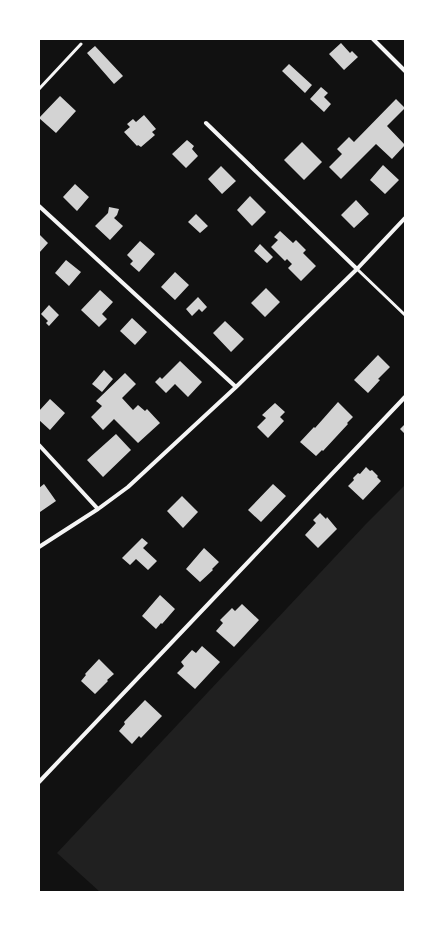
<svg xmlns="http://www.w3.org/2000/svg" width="444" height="931" font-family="'IBM Plex Sans',sans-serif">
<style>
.green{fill:#202020}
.building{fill:#d3d3d3}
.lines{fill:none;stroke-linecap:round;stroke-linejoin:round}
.service{stroke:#f5f5f5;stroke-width:3}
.minor{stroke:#f5f5f5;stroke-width:4}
</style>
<rect width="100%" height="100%" fill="#111"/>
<path class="green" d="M405 485V892H100L57 853 366 524Z"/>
<path class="building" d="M341 43 350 53 352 51 358 57 344 70 329 54Z
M95 46 123 76 114 84 87 53Z
M289 64 312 85 305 93 282 71Z
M321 87 328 93 324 97 331 104 324 112 310 99Z
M60 96 76 111 56 133 39 118Z
M396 99 405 108 387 126 405 145 392 159 376 144 341 179 329 167 342 154 337 149 349 137 354 142Z
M144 115 156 129 152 132 155 135 141 147 138 145 137 146 124 132 130 127 127 124 133 119 136 122Z
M187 140 194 146 192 149 198 156 186 168 172 154Z
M302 142 322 162 304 180 284 160Z
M383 165 399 180 385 194 370 180Z
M221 166 236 181 222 194 208 179Z
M75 184 89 197 77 211 63 197Z
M250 196 266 212 252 226 237 210Z
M356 200 369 214 354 228 341 215Z
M109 207 119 209 117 215 114 218 123 226 110 240 95 226 108 213Z
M196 214 208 226 200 233 188 222Z
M280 231 293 243 296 240 306 250 303 253 316 266 301 281 288 268 292 264 287 259 285 261 271 247 278 240 274 237Z
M39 234 48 243 39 253Z
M140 241 155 254 139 272 130 264 133 261 127 255Z
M260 244 273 257 267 263 254 251Z
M66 260 81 272 69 286 55 273Z
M175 272 189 285 175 300 161 287Z
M266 288 280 302 265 317 251 303Z
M100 290 113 302 102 314 107 319 99 327 81 310Z
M198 297 207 307 202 312 199 309 192 316 186 309Z
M49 305 59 315 49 326 46 323 48 321 41 314Z
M132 318 147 332 135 345 120 331Z
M225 321 244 339 231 352 213 333Z
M378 355 390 367 378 379 380 380 368 393 354 380Z
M180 361 202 382 188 397 175 384 166 393 155 382 160 377 162 379Z
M104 370 113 379 102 392 92 384Z
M125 373 136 384 122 398 133 410 138 405 145 411 147 409 160 423 138 443 114 419 103 430 91 417 102 406 96 401Z
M50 399 65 413 50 430 39 420V411Z
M338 402 353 417 347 423 348 424 323 451 322 450 316 456 300 442 314 427 315 428Z
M275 403 285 412 280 417 284 421 268 438 257 427 266 418 262 415Z
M405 424V434L400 429Z
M116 434 131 450 103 477 87 460Z
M366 467 370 471 372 470 378 476 377 477 381 481 363 500 348 486 354 480 353 478 358 473 360 474Z
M44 484 56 501 40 512 39 488Z
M273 484 286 496 261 522 248 510Z
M182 496 198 512 183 528 167 511Z
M320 513 326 519 327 517 337 529 318 548 305 535 316 523 313 520Z
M142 538 148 543 143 548 157 561 148 570 136 559 130 565 122 558Z
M204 548 219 562 212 569 213 570 200 582 186 569Z
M160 595 175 609 162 624 161 623 156 629 142 616Z
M242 604 259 620 234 647 216 631 223 623 220 620 232 608 235 611Z
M202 646 220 662 195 689 177 673 184 666 181 662 192 650 196 653Z
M99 659 114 674 107 680 108 681 95 694 81 681 86 675 85 674Z
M145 700 162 716 141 738 139 736 132 744 119 731 125 724 124 722Z"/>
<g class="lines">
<path class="service" d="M39 89 81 44
M357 269 405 315"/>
<path class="minor" d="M373 39 405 71
M206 123 357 269
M39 206 236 387
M39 445 98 509
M39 547 98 509 128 487 236 387 357 269 405 218
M39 782 405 397"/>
</g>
<rect width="444" height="931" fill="none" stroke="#ffffff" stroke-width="80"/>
</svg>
